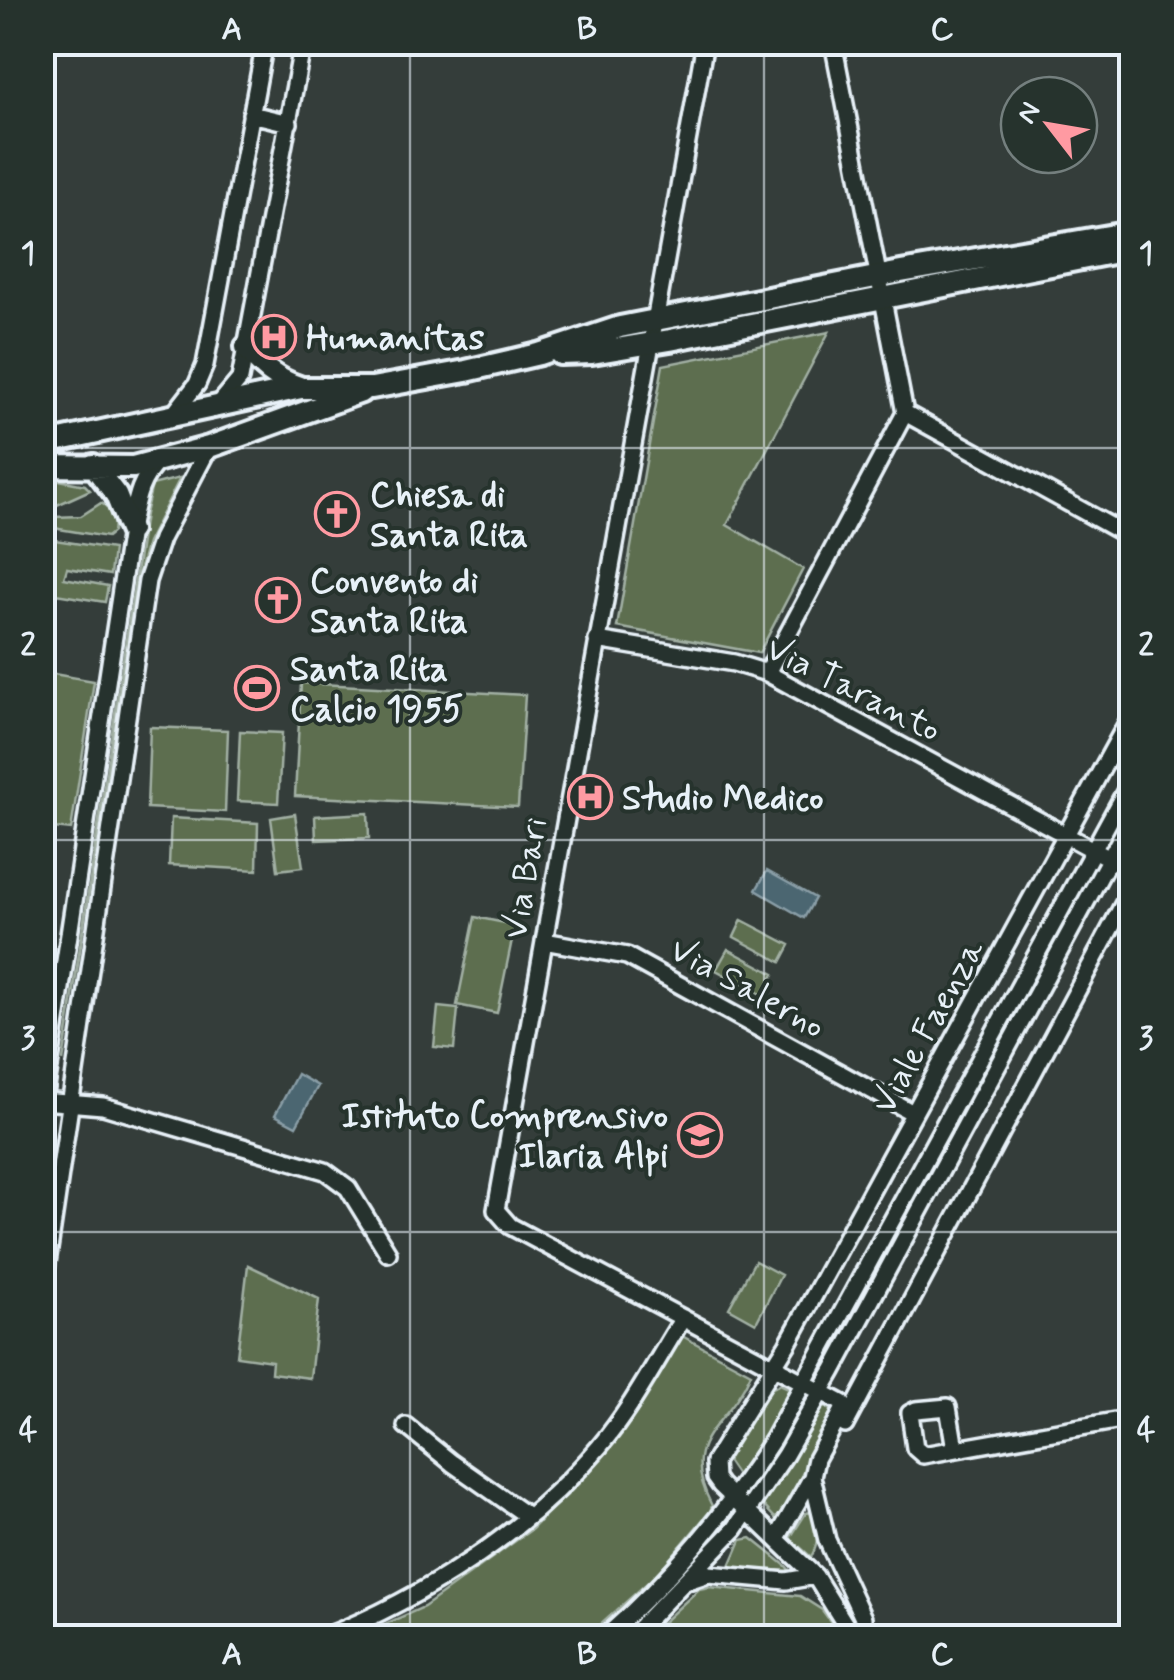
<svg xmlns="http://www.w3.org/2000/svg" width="1174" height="1680" font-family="Mynerve,sans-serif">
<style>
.green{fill:#5d6e50;stroke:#a2b0a4;stroke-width:2.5}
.water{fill:#4b6671;stroke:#8a9ea7;stroke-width:2.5}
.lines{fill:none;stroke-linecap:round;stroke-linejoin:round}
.minor-casing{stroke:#e8f1f8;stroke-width:22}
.major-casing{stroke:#e8f1f8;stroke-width:28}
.minor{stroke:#26332d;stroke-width:15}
.major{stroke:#26332d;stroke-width:20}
.grid{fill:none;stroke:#e8f1f8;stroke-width:2.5;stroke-opacity:0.55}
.labels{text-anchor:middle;stroke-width:8;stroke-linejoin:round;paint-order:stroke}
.poi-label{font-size:35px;font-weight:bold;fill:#e8f1f8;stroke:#26332d;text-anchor:start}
.street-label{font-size:35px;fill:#e8f1f8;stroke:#26332d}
.neatline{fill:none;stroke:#e8f1f8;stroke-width:4}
.grid-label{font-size:32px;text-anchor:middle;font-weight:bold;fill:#e8f1f8}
</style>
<rect width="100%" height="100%" fill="#343d3a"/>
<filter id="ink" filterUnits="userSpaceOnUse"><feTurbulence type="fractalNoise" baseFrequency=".01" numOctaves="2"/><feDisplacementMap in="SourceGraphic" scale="20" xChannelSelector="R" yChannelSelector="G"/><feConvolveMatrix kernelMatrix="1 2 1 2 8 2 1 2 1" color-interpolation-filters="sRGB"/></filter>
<g filter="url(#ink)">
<path class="green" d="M829 332 727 525 803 569 759 653 617 627 663 365Z
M180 478 147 543 137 579 63 1061 145 514 152 485Z
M54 479 85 485 90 490 46 510 43 508V486Z
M101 503C112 508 115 521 113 532L107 537 59 529 48 523 54 517 81 516Z
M42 538 113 549 110 575 67 568 64 578 108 586 105 602 43 592Z
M42 672 94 681 71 830 43 827Z
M301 683 525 695 518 807 295 796Z
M150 727 228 730 225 812 147 808Z
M240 731 282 733 278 803 237 801Z
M368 813 369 838 316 840 315 816Z
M295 814 303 867 278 870 271 818Z
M171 818 258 823 257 870 169 865Z
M475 917 515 925 497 1013 457 1005Z
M742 920 790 945 781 962 734 937Z
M728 949 774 974 763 995 716 970Z
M438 1007 458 1009 454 1049 434 1047Z
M755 1261 781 1275 756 1323 729 1308Z
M248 1265 319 1299 310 1378 271 1373 272 1361 237 1356Z
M682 1336 751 1373C727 1430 676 1437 712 1506L710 1511 656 1575 587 1637H356L424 1607 532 1529 602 1458 635 1415Z
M780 1384 793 1390 771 1430 738 1477 727 1461 728 1451 771 1389Z
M822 1404 831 1410 834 1420 784 1515 775 1518 762 1504Z
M812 1512C818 1528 820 1542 811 1557L790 1538 806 1513Z
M751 1538 786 1566 790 1571 729 1568 741 1540Z
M709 1587 800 1596 822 1610 842 1637H647L699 1589Z"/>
<path class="water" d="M767 871 815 898 804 918 756 890Z
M297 1074 318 1086 296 1126 275 1115Z"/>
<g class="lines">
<defs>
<path id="minor" d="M705 42 496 1210 510 1226 842 1403 843 1410 816 1459 812 1477 777 1538
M251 114 289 123
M215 409 240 379 303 42
M905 413 1132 538
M173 415 197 384 205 365 265 42
M597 640 734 663 767 673 1132 871
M767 673 905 413 833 42
M544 941 627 956 913 1113
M42 1101 103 1106 325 1171 348 1188 388 1253
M42 1114 130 530C136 502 138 480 159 461
M42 1297 147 581 161 539 209 447
M845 1425 1132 888
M406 1426 452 1463 526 1515
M955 1449 948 1407 916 1410 910 1413 915 1448 923 1455 1132 1418
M812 1477 827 1540 863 1618 862 1638
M691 1580 709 1574 786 1581 815 1576
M860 1635 846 1626 815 1576 720 1485 715 1478 714 1462 787 1345 1132 714
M322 1638C424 1598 528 1531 599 1447 632 1408 656 1361 683 1318
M604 1638C673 1577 724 1515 773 1439L1132 779
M630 1638 735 1529 785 1455 833 1371 1132 817"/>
<path id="major" d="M246 347C261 367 276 379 299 387
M560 354 592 353 670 340 1132 249
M42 444 301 388H372L466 371 539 354 620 327 901 272 1132 232
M93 465 116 495 130 530
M42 466 133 467 209 447 361 392"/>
</defs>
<use href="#minor" class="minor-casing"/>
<use href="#major" class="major-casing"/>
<use href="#minor" class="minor"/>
<use href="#major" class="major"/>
</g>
</g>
<path class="grid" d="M410 42V1638M764 42V1638M42 448H1132M42 840H1132M42 1232H1132"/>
<defs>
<symbol id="hospital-ring" viewBox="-11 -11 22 22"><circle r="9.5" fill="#26332d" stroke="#ff9aa2" stroke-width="1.5"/><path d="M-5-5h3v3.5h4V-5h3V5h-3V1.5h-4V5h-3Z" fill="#ff9aa2"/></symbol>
<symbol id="church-ring" viewBox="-11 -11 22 22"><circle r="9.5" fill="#26332d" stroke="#ff9aa2" stroke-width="1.5"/><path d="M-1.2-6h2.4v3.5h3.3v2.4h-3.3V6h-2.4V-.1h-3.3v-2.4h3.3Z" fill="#ff9aa2"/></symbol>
<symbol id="stadium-ring" viewBox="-11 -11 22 22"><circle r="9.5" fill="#26332d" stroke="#ff9aa2" stroke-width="1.5"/><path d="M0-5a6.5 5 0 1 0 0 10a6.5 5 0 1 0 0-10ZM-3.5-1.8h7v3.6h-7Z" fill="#ff9aa2"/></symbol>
<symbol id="school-ring" viewBox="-11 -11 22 22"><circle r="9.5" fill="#26332d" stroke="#ff9aa2" stroke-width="1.5"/><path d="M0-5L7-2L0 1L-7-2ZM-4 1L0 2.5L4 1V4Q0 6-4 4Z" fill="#ff9aa2"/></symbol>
</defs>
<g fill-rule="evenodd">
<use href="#hospital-ring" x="249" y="312" width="50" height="50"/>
<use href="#church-ring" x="312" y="489" width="50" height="50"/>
<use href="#church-ring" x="253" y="575" width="50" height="50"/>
<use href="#stadium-ring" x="232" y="663" width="50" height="50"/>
<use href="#hospital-ring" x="565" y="772" width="50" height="50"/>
<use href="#school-ring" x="675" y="1110" width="50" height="50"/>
</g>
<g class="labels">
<g class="poi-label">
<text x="306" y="349">Humanitas</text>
<text x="370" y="506">Chiesa di<tspan x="370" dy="40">Santa Rita</tspan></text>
<text x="310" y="592">Convento di<tspan x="310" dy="40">Santa Rita</tspan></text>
<text x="290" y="680">Santa Rita<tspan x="290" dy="40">Calcio 1955</tspan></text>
<text x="622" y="809">Studio Medico</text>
<text x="668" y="1127" text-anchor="end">Istituto Comprensivo<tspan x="668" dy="40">Ilaria Alpi</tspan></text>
</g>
<g class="street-label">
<text transform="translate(854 688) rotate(27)" y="12">Via Taranto</text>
<text transform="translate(524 878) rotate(-80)" y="12">Via Bari</text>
<text transform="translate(748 987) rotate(29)" y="12">Via Salerno</text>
<text transform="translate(927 1026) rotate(-61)" y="12">Viale Faenza</text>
</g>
</g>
<rect width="1174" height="1680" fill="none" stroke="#26332d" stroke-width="110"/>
<g transform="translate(1049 125) rotate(301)"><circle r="48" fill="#26332d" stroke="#747f7e" stroke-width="2.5"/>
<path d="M0-8L18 38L0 25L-18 38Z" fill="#ff9aa2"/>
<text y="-15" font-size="28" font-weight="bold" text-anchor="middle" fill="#e8f1f8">N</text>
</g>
<rect x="55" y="55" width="1064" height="1570" class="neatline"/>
<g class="grid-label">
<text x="232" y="39">A</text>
<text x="587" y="39">B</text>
<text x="942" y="39">C</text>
<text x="28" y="263">1</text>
<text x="1146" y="263">1</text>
<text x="28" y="655">2</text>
<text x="1146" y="655">2</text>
<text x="28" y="1048">3</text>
<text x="1146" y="1048">3</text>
<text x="28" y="1440">4</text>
<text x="1146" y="1440">4</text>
<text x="232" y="1664">A</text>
<text x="587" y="1664">B</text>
<text x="942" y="1664">C</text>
</g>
</svg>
